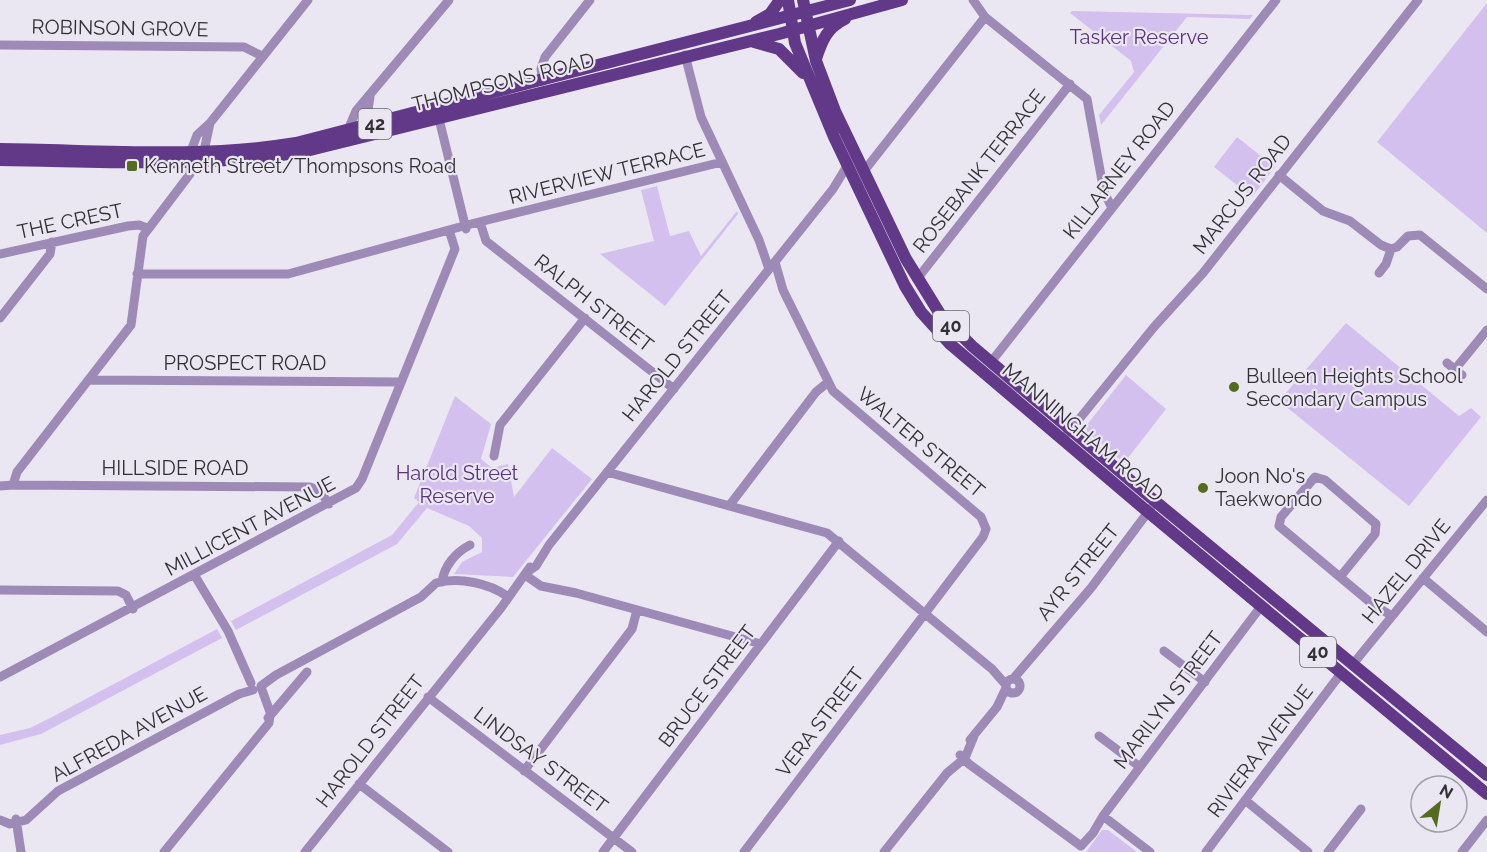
<svg xmlns="http://www.w3.org/2000/svg" width="1487" height="852" font-family="Raleway,sans-serif">
<style>
.green{fill:#d4c0ee}
.lines{fill:none;stroke-linecap:round;stroke-linejoin:round}
.minor{stroke:#9e8ab7;stroke-width:9}
.major{stroke:#613988;stroke-width:12}
.poi-dot{fill:#546c1d;stroke:#ebe7f2;stroke-width:2}
.labels{text-anchor:middle;stroke-width:4.5;stroke-linejoin:round;paint-order:stroke}
.shield{fill:#ebe7f2;stroke:#6a676d;stroke-width:1.5}
.shield-label{font-size:18px;font-weight:bold;fill:#323034}
.street-label{font-size:20px;fill:#323034;stroke:#ebe7f2}
.park-label{font-size:20px;fill:#59337d;stroke:#ebe7f2}
.poi-label{font-size:20px;fill:#323034;stroke:#ebe7f2;text-anchor:start}
</style>
<rect width="100%" height="100%" fill="#ebe7f2"/>
<path class="green" d="M1487 3V233L1377 142Z
M1072 11 1253 15 1250 19 1187 17 1101 125 1099 115 1134 72 1131 61 1070 13Z
M1237 137 1275 167 1252 197 1214 167Z
M657 186 670 236 689 231 701 256 737 211 738 214 665 306 600 254 654 241 641 190Z
M1346 323 1459 416 1471 408 1481 417 1409 506 1279 401Z
M1126 375 1166 409 1124 463 1087 432 1086 426Z
M455 396 491 424 481 459 492 468 508 464 514 497 552 448 592 479 513 577 454 574 462 562 482 552V538L469 526 427 508 397 544 236 630 231 621 392 535 419 502 414 498Z
M217 629 222 638 41 734 0 745V735L30 728 52 717Z
M1102 830H1108L1137 852H1086Z"/>
<g class="lines">
<path class="minor" d="M973 0 985 17 1087 99 1104 192 1112 208
M0 45 244 47 262 56
M685 55 701 117 759 240 769 269
M543 81 541 69 545 57 590 0
M439 119 466 229
M365 130 370 97
M353 133 350 125 356 111 449 0
M191 151 197 135 210 123 308 0
M204 151 210 123
M864 171 985 17
M1279 175 1323 211 1350 221 1381 245 1391 249 1386 264 1379 273
M480 222 486 241 674 389
M1391 249 1397 247 1408 236 1420 235 1487 289
M0 254 128 226 139 225 147 228
M137 274H288L467 225 722 162
M917 279 1070 84
M0 318 50 254 52 242
M991 362 1276 0
M1447 363 1462 375
M1456 368 1487 330
M89 380 401 382
M1067 434 1154 327 1203 273 1418 0
M494 456 500 425 585 318
M607 472 827 533 992 669 1006 685
M13 485 310 487 320 491 329 504
M0 486 13 485 17 472 131 325 143 236 190 174 191 162
M729 506 816 392 827 383
M527 572 536 566 549 545 833 189 847 166
M525 575 541 586 576 593 761 644
M195 576 228 631 251 683
M1340 577 1375 534 1376 524 1325 480 1315 477 1281 517 1279 526 1371 603 1392 616
M1423 578 1487 632
M442 582C444 566 456 552 470 545
M0 590 118 591 126 595 133 609
M1164 651 1205 682
M1353 664 1487 500
M0 677 356 488 362 479 455 249 449 230
M1013 679 1091 588 1151 508
M1006 686a7 7 0 1 1 14 0a7 7 0 1 1-14 0Z
M261 686 276 675 421 597 436 583C459 577 490 583 508 597
M261 687 270 712
M428 697 632 852
M268 718 307 672
M1099 736 1140 767
M970 740 997 707 1006 688
M960 755 969 764 1081 846
M524 771 632 629 637 610
M359 784 448 852
M1245 800 1308 852
M1103 816 1150 852
M16 819 21 852
M0 820 10 824 26 820 58 791 239 694 253 690
M1081 846 1093 833 1103 816 1262 605
M164 852 269 723 270 715
M305 852 501 608 530 567
M603 852 839 541
M744 852 983 537 986 529 981 517 833 391 783 290 775 262
M884 852 947 773 965 758 974 736
M1206 852 1342 672
M1328 852 1361 809
M1462 852 1487 820"/>
<path class="major" d="M788 0 795 43 834 137 905 286 921 312 950 344 1148 512 1487 794
M803 0 816 61 835 111 906 259 940 314 972 346 1144 492 1487 775
M756 22 770 14 780 0
M754 42 779 49 803 73
M816 59C822 40 827 28 845 19
M0 149C98 150 199 159 296 143L850 0
M0 160C100 161 202 168 302 152L779 34 902 0"/>
</g>
<g class="poi-dot">
<rect x="126" y="160" width="12" height="12" rx="3"/>
<circle cx="1234" cy="387" r="6"/>
<circle cx="1203" cy="488" r="6"/>
</g>
<g class="labels">
<g class="shield">
<rect x="358.5" y="109" width="33" height="30" rx="4.5"/>
<rect x="933" y="311" width="36" height="30" rx="4.5"/>
<rect x="1300" y="637" width="36" height="30" rx="4.5"/>
</g>
<g class="shield-label">
<text x="375" y="130">42</text>
<text x="951" y="332">40</text>
<text x="1318" y="658">40</text>
</g>
<g class="street-label">
<text transform="translate(120 28) rotate(1)" y="7">ROBINSON GROVE</text>
<text transform="translate(503 82) rotate(-14)" y="7">THOMPSONS ROAD</text>
<text transform="translate(1119 170) rotate(-52)" y="7">KILLARNEY ROAD</text>
<text transform="translate(979 171) rotate(-52)" y="7">ROSEBANK TERRACE</text>
<text transform="translate(607 173) rotate(-14)" y="7">RIVERVIEW TERRACE</text>
<text transform="translate(1242 194) rotate(-52)" y="7">MARCUS ROAD</text>
<text transform="translate(70 221) rotate(-12)" y="7">THE CREST</text>
<text transform="translate(594 303) rotate(38)" y="7">RALPH STREET</text>
<text transform="translate(677 356) rotate(-51)" y="7">HAROLD STREET</text>
<text x="245" y="370">PROSPECT ROAD</text>
<text transform="translate(1083 432) rotate(40)" y="7">MANNINGHAM ROAD</text>
<text transform="translate(921 442) rotate(40)" y="7">WALTER STREET</text>
<text x="175" y="475">HILLSIDE ROAD</text>
<text transform="translate(250 526) rotate(-28)" y="7">MILLICENT AVENUE</text>
<text transform="translate(1406 571) rotate(-51)" y="7">HAZEL DRIVE</text>
<text transform="translate(1078 572) rotate(-51)" y="7">AYR STREET</text>
<text transform="translate(707 686) rotate(-53)" y="7">BRUCE STREET</text>
<text transform="translate(1168 700) rotate(-53)" y="7">MARILYN STREET</text>
<text transform="translate(820 722) rotate(-53)" y="7">VERA STREET</text>
<text transform="translate(129 734) rotate(-29)" y="7">ALFREDA AVENUE</text>
<text transform="translate(370 741) rotate(-52)" y="7">HAROLD STREET</text>
<text transform="translate(1260 751) rotate(-53)" y="7">RIVIERA AVENUE</text>
<text transform="translate(541 760) rotate(37)" y="7">LINDSAY STREET</text>
</g>
<g class="park-label">
<text x="1139" y="44">Tasker Reserve</text>
<text x="457" y="480">Harold Street<tspan x="457" dy="23">Reserve</tspan></text>
</g>
<g class="poi-label">
<text x="144" y="173">Kenneth Street/Thompsons Road</text>
<text x="1246" y="383">Bulleen Heights School<tspan x="1246" dy="23">Secondary Campus</tspan></text>
<text x="1215" y="483">Joon No's<tspan x="1215" dy="23">Taekwondo</tspan></text>
</g>
</g>
<g transform="translate(1439 804) rotate(30)"><circle r="28" fill="#ebe7f2" stroke="#a19ea6" stroke-width="1.5"/>
<path d="M0-4.5L10 22L0 15L-10 22Z" fill="#546c1d"/>
<text y="-9" font-size="16" font-weight="bold" text-anchor="middle" fill="#323034">N</text>
</g>
</svg>
